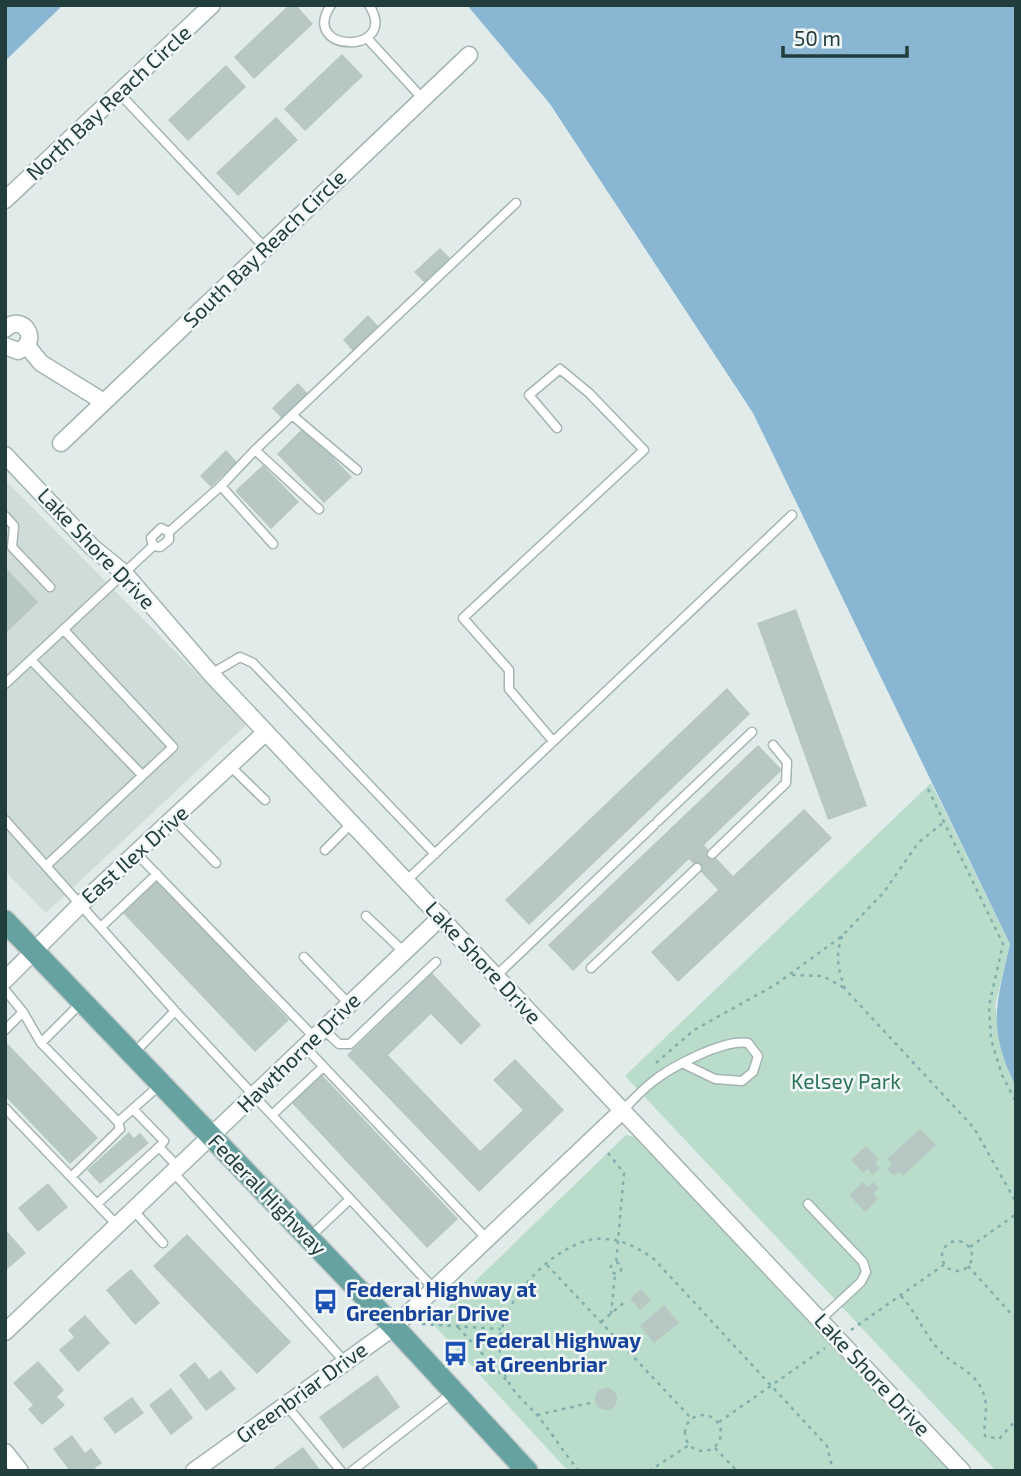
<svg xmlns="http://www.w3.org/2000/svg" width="1021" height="1476" font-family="'Exo 2',sans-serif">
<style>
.built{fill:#cfdcd9}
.green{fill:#baddcb}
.water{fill:#89b6d2}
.building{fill:#b7c7c3}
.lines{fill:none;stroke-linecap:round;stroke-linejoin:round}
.service-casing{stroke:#a4b4b2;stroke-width:11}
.minor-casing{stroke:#a4b4b2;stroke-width:19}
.primary-casing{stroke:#c1c9c8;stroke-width:24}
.path{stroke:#81b0ac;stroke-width:2.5;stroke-dasharray:3.5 5;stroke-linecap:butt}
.service{stroke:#fff;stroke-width:8}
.minor{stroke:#fff;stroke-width:16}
.primary{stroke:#65a2a0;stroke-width:21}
.labels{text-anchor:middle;stroke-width:5;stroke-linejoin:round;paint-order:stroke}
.street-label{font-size:21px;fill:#213d3c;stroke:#f2f8f7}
.park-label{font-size:21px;fill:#2b7458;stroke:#f2f8f7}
.transit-label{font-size:21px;font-weight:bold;fill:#164399;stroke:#f2f8f7;text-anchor:start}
</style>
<rect width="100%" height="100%" fill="#e1ecea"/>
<path class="built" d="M5 480 247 724 46 913 5 871Z"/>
<path class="green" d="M931 783 1010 944 995 1006 1009 1073 1016 1087V1471H996L625 1076Z
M626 1135 639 1138 950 1471H568L432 1323Z"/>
<path class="water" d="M5 5H63L5 61Z
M467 5H1016V1087C987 1027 996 1006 1010 944L753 413 550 104Z"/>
<path class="building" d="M289 5H296L313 24 254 79 234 57Z
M342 54 363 76 305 131 284 109Z
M226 65 246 87 188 141 168 120Z
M276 117 298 140 238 196 216 173Z
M440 248 450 258 425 283 414 272Z
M368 315 378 326 353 351 343 340Z
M298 383 309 395 283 420 272 408Z
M304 427 352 477 324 503 277 454Z
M226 450 237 462 211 487 200 476Z
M263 465 299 502 271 529 235 491Z
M5 567 38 602 5 634Z
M796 609 867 806 828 820 757 623Z
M727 688 750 714 529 925 505 900Z
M758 745 782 770 704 845 733 876 804 809 832 838 678 982 651 952 718 890 689 859 573 971 548 945Z
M156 880 289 1020 255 1052 122 912Z
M432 973 481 1025 461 1045 431 1014 388 1055 480 1151 523 1110 493 1080 515 1059 564 1110 479 1192 347 1055Z
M5 1041 98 1138 70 1164 5 1096Z
M322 1075 458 1219 427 1248 292 1103Z
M920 1129 936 1145 903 1176 899 1171 894 1176 887 1169 892 1164 887 1159Z
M129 1132 134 1138 140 1133 149 1143 100 1184 87 1170Z
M866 1146 879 1159 875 1163 880 1168 873 1175 868 1169 863 1173 851 1160Z
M863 1182 868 1187 873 1182 879 1188 873 1194 878 1199 865 1212 849 1195Z
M48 1183 68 1207 38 1232 18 1208Z
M5 1229 26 1253 5 1271Z
M187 1234 291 1342 257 1374 153 1266Z
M131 1269 160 1303 135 1325 106 1290Z
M641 1289 651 1300 640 1310 630 1299Z
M664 1305 679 1323 654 1343 640 1326Z
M85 1315 110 1343 78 1372 59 1350 74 1337 68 1330Z
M38 1361 64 1390 57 1397 65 1405 42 1425 28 1409 33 1405 13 1383Z
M195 1362 209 1379 221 1370 236 1389 206 1411 179 1375Z
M377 1375 400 1407 343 1449 319 1417Z
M171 1388 193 1418 171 1435 149 1405Z
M595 1399a11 11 0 1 1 22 0a11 11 0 1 1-22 0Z
M132 1397 144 1413 115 1434 103 1418Z
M72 1435 85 1453 91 1448 102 1463 95 1468 97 1471H70L53 1449Z
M303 1447 321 1471H275L273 1469Z"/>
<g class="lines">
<defs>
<path id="service" d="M331 5C298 54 401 55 369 5
M367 38 423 99
M119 93 266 249
M292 415 357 470
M255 450 319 509
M221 486 273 544
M5 516 14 526 12 547 50 587
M153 546 151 538 161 528 169 532
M31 660 142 775
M211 674 240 657 253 663 435 854
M5 684 153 546 160 547 169 540V532L221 486 255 450 516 203
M553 741 509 689V670L463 618 644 450 589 393 560 369 529 395 557 428
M230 766 265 800
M5 820 175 1011 434 1289
M174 820 216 863
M658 821 752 732
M325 850 352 823
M137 854 315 1038
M712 854 786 783 787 762 773 745
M48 864 173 747 64 630
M406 881 792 515
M366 916 404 952
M102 926 157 874
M304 957 350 1005
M591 968 697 868
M496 976 654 825
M5 990 23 1012 5 1030
M23 1012 41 1043 118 1122 120 1129 71 1177
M323 1029 339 1044H350L436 962
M41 1043 81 1003
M305 1047 487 1239
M133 1054 175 1011
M5 1108 118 1226
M133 1109 164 1141 159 1147
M623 1110C632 1101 641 1091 651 1083 670 1067 724 1039 748 1043L758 1056 753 1072 742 1081 715 1079 684 1064
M272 1115 323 1067
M118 1122 161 1084
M173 1172 345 1362
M97 1204 159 1147 178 1167
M808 1204 863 1262 866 1272 861 1282 820 1320
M134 1211 163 1243
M311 1236 350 1199
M286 1405 341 1471
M352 1471 452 1393"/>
<path id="minor" d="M5 200 212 5
M5 329C23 312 42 342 18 351L5 346
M27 346 41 363 104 402
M61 443 469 55
M5 455 92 547 124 573 211 674 962 1471
M5 980 82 903 266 732
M5 1332 441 917
M5 1452 20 1471
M194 1471 394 1327 623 1110"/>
<path id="primary" d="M5 921 394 1327 527 1471"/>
</defs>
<use href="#service" class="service-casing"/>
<use href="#minor" class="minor-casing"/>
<use href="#primary" class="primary-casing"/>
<path class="path" d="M928 789 1003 944 989 1006 991 1039 1002 1075 1016 1102
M842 936C835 956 838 969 845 989L974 1128 1016 1202
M792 975 823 976 844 988
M656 1063 694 1030 775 985 842 936 884 892 918 843 944 822
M608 1153 624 1173 616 1263
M942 1256a15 15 0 1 1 30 0a15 15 0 1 1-30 0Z
M970 1247 1016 1214
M610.5 1268a5.5 5.5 0 1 1 11 0a5.5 5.5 0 1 1-11 0Z
M547 1265 691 1418
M968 1266 1014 1317
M901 1296C917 1313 924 1335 942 1353 958 1369 979 1372 985 1399 988 1410 983 1424 985 1436L999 1439 1016 1420
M611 1314 615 1274
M601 1322 627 1300
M422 1324 501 1329
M458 1327 507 1381
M851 1330 945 1264
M685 1433a18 18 0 1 1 36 0a18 18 0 1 1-36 0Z
M537 1415 594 1402
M719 1422 825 1348
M715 1448 737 1471
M579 1471C564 1453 552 1433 537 1415 528 1405 516 1395 509 1383 504 1375 501 1362 500 1353 494 1306 551 1245 595 1239 618 1237 637 1247 654 1259L827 1446 833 1471
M649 1471 689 1445"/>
<use href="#service" class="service"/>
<use href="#minor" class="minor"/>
<use href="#primary" class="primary"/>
</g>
<defs>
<symbol id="bus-bare" viewBox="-9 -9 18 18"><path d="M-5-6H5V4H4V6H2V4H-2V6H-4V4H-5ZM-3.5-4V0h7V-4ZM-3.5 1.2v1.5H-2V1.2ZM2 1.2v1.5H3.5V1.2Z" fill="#1a4fb4" stroke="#f2f8f7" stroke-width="2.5" paint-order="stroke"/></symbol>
</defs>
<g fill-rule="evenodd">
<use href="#bus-bare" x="308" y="1284" width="35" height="35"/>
<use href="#bus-bare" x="438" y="1336" width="35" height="35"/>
</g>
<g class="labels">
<g class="street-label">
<text transform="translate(109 103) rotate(-43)" y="7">North Bay Reach Circle</text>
<text transform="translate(265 249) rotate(-44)" y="7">South Bay Reach Circle</text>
<text transform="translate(96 549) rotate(46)" y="7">Lake Shore Drive</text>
<text transform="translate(135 855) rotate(-42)" y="7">East Ilex Drive</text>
<text transform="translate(483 963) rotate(47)" y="7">Lake Shore Drive</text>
<text transform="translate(299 1053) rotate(-44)" y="7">Hawthorne Drive</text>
<text transform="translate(267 1195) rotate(46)" y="7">Federal Highway</text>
<text transform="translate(872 1375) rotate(47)" y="7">Lake Shore Drive</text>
<text transform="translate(302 1393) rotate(-36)" y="7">Greenbriar Drive</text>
</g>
<g class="park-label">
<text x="846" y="1089">Kelsey Park</text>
</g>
<g class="transit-label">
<text x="346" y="1297">Federal Highway at<tspan x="346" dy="24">Greenbriar Drive</tspan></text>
<text x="475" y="1348">Federal Highway<tspan x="475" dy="24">at Greenbriar</tspan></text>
</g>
</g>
<rect width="1021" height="1476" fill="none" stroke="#213d3c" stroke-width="14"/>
<path d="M783 46v10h124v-10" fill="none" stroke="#213d3c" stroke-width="3.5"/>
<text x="794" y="46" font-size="21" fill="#213d3c" stroke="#f2f8f7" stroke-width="5" paint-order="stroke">50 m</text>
</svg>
